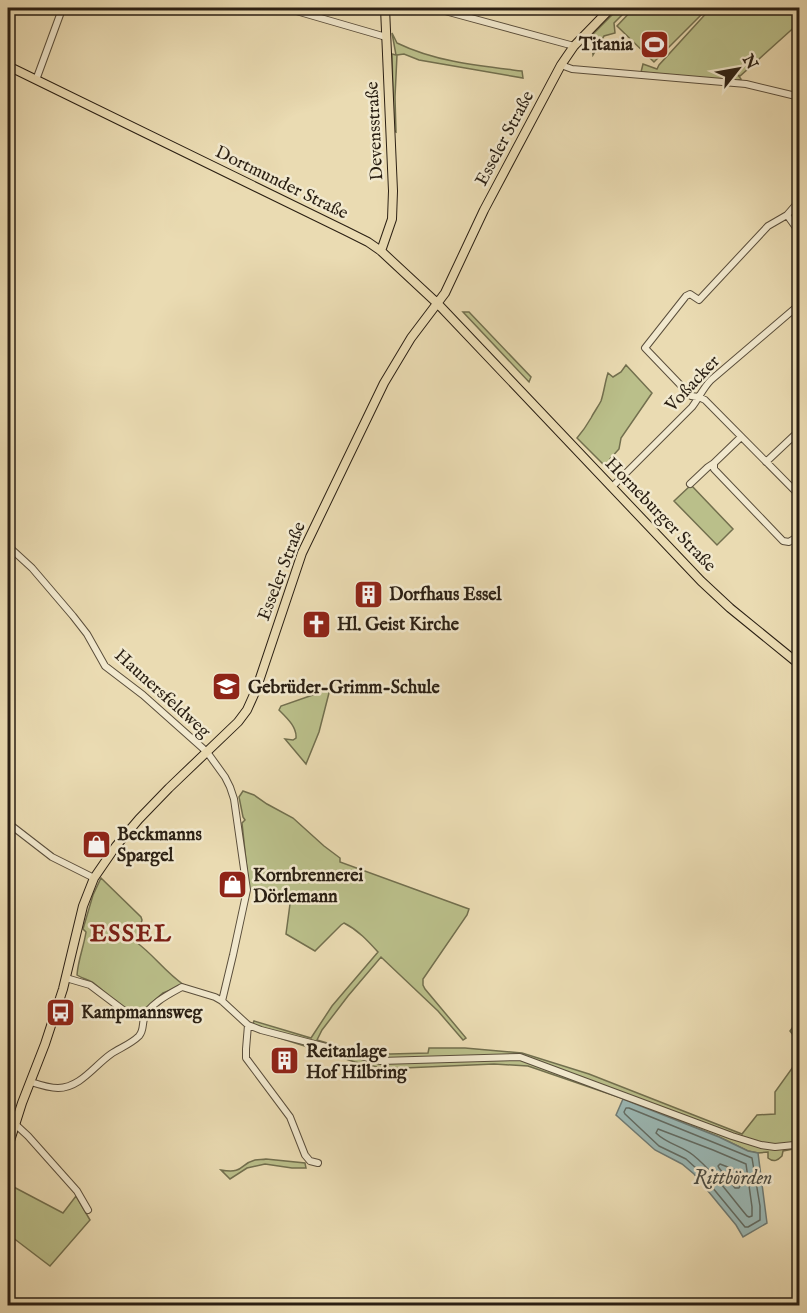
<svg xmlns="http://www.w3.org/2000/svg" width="807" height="1313" font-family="'IM FELL English',serif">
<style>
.green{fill:#babf8a;stroke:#726f4e;stroke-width:1.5}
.water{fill:#9bb9b6;stroke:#6e7b75;stroke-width:1.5}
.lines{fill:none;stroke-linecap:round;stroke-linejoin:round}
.shore{stroke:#626c64;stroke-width:1.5}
.minor-casing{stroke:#5a4e3b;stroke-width:8}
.major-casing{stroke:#2a1f13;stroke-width:10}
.minor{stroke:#f1e8cd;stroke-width:6}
.major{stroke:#eadbb2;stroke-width:8}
.labels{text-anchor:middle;stroke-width:5;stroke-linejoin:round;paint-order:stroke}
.poi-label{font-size:18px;font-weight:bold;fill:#2a1f13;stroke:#f1e8cd;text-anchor:start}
.street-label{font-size:18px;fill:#2a1f13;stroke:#f1e8cd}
.water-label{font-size:20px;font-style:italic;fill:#4c4d44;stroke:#f1e8cd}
.district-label{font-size:24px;font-weight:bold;letter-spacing:1.5px;fill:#7a1f14;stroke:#f1e8cd}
</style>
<rect width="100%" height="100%" fill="#eadbb2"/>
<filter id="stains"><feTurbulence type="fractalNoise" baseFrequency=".00333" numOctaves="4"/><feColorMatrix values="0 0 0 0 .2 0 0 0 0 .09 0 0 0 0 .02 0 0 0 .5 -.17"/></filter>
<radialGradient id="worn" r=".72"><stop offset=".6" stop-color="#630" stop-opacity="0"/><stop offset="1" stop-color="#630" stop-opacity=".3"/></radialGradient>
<path class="green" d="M619 8H629L614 23 615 33 604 36 593 55 591 36Z
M634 8H708L654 62 617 26Z
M711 8H799V23L740 76 738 75 741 79 735 81 641 72 643 64 657 69 659 65Z
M392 33 397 43C436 62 480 66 522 71L523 78 419 60 404 54 397 55 395 97 396 132 394 131 392 54 396 55Z
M463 312H469L531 377 529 382Z
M626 365 652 393 621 438 619 449 610 459 619 468 614 471H610L577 438C583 431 587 425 591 418 594 412 598 407 601 401 604 392 605 382 608 373L613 377 621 372Z
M691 485 733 529 717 545 674 501Z
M330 689 319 732 306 764 285 739 293 740 296 738C297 727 287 718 279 710L281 706Z
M243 791 254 795 267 804 293 818 324 846 340 858V862L469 909 467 915 423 979V985L425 989 466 1038 463 1040 438 1011 381 957 348 996 322 1030 317 1040 351 1050 390 1054 428 1053 429 1048H465L522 1053 589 1074 742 1134 757 1115 775 1114V1092L793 1067 797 1047V1040L790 1031 799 1019V1148L783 1151 782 1156C778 1160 774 1163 768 1158V1152L758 1153 748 1151 719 1137 627 1100 528 1066 494 1064 404 1068 377 1067 355 1062 251 1029 254 1021 311 1038 332 1006 378 952C368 941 358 930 344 923L341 925 315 951 286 934 290 904C272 887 274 889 249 889L242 823 245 820 243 817 239 797Z
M101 878 141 917 142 920 136 942C154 955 165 972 184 985L163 993 141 1012C126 1016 107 993 95 984 90 980 83 979 77 975 78 960 84 946 86 932L83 929 93 895Z
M266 1159 305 1163 306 1168H292L265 1164 247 1168 230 1179 221 1170C245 1174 239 1164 255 1160 259 1159 263 1160 266 1159Z
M8 1184 63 1213 76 1196 90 1220 50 1266 8 1234Z"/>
<path class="water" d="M623 1099 719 1137 748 1151 758 1153 767 1223 743 1237 736 1225 694 1174 682 1164 655 1150 616 1115Z"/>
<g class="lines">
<path class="shore" d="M626 1108H629L752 1158 760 1206V1220L748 1227H745L698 1170 686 1159 659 1146 625 1114 624 1112Z
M658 1129 713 1150 746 1164 752 1207V1216L749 1217 747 1216C730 1196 714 1172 693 1155 682 1146 667 1144 656 1133Z
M720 1164 738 1171 740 1186 739 1188H735L719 1168 718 1166Z"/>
<defs>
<path id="minor" d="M286 8 386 37
M434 8 574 46
M561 65 572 69 746 84 800 97
M36 80 61 12 66 8
M800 200 787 215 768 226 699 300 690 294 686 296 645 348 691 396 699 397 705 400 800 496
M787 215 797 229 800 237
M741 437 714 463V469L783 541 789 542 800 535
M766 462 800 430
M690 484 708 467 714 463
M612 487 692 407C699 398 703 388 711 380L800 304
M8 546 32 568 73 616 87 634 105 666 143 695 207 752 225 777 230 787 234 799 247 890 233 955 222 1001
M8 823 52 857 94 878
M66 978 90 985 131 1016 144 1017
M248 1025 246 1049V1058L290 1117 305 1155 310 1161 318 1163
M31 1082C40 1085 49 1088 58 1088 80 1088 95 1065 111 1054 120 1048 131 1044 139 1036 144 1030 142 1025 144 1019 147 1005 171 993 182 987L215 997 222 1001 248 1025 261 1030 380 1061 520 1057 732 1136 761 1145 775 1147 794 1145 800 1138
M15 1124 28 1136 77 1191 88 1210"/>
<path id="major" d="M8 66 346 231 368 242 381 251 438 304 701 581 730 608 800 665
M381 251 392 219 393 191 385 8
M8 1147 22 1103 45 1044 63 989 83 906 94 878 116 846 139 819 169 788 238 722 247 710 256 690 302 553 384 383 411 338 445 293 484 210 561 65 574 46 611 8"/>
</defs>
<use href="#minor" class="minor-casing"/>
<use href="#major" class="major-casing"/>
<use href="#minor" class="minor"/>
<use href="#major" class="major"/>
</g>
<defs>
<symbol id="stadium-square" viewBox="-11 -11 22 22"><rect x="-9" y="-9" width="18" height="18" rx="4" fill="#8f2418" stroke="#f1e8cd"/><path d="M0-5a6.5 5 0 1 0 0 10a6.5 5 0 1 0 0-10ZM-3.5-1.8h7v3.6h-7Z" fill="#fff"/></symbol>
<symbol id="building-square" viewBox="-11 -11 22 22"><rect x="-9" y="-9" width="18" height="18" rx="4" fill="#8f2418" stroke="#f1e8cd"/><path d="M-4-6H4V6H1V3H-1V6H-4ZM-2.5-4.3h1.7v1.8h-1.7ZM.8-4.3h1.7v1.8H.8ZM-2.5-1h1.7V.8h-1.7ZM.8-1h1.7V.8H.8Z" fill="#fff"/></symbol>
<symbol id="church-square" viewBox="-11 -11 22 22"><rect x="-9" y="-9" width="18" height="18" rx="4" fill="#8f2418" stroke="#f1e8cd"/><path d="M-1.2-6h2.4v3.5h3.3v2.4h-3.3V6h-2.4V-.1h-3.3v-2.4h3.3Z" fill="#fff"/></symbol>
<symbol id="school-square" viewBox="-11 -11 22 22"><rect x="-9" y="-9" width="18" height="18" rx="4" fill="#8f2418" stroke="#f1e8cd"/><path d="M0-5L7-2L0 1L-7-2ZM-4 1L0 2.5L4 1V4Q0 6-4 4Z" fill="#fff"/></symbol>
<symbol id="shop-square" viewBox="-11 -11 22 22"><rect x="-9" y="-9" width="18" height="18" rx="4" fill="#8f2418" stroke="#f1e8cd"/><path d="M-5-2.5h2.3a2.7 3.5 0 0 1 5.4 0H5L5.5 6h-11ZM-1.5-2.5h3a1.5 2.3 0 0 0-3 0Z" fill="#fff"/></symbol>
<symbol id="bus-square" viewBox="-11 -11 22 22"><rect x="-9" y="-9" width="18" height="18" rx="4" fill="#8f2418" stroke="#f1e8cd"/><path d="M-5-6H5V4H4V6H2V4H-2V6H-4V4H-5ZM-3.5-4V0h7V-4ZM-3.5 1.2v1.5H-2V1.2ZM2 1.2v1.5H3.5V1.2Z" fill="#fff"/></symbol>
</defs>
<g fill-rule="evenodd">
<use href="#stadium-square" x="638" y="28" width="33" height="33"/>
<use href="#building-square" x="352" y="578" width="33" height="33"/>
<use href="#church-square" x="300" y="608" width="33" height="33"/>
<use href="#school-square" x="210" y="670" width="33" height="33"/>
<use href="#shop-square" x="80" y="828" width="33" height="33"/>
<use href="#shop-square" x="216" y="868" width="33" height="33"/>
<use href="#bus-square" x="44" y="996" width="33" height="33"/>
<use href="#building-square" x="268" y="1044" width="33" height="33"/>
</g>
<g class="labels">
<g class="poi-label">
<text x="633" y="50" text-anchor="end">Titania</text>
<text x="389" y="600">Dorfhaus Essel</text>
<text x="337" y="630">Hl. Geist Kirche</text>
<text x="248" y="693">Gebrüder-Grimm-Schule</text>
<text x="117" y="840">Beckmanns<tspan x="117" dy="21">Spargel</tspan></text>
<text x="253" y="881">Kornbrennerei<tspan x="253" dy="21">Dörlemann</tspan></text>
<text x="81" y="1018">Kampmannsweg</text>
<text x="306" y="1057">Reitanlage<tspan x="306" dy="21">Hof Hilbring</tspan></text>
</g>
<g class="street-label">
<text transform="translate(374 131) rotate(-93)" y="6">Devensstraße</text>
<text transform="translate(504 138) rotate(-62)" y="6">Esseler Straße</text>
<text transform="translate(282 182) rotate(26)" y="6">Dortmunder Straße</text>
<text transform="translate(692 383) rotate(-47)" y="6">Voßacker</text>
<text transform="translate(661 514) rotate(46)" y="6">Horneburger Straße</text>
<text transform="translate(281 571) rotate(-69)" y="6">Esseler Straße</text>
<text transform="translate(163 693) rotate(42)" y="6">Haunersfeldweg</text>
</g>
<g class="water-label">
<text x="733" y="1184">Rittbörden</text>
</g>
<g class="district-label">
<text x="131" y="941">ESSEL</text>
</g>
</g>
<rect width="807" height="1313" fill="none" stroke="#eadbb2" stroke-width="30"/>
<rect x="9" y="9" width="789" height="1295" fill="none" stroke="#2a1f13" stroke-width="3"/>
<rect x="15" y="15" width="777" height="1283" fill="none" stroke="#2a1f13" stroke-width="1.5"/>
<g transform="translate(738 69) rotate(59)" stroke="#f1e8cd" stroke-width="4.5" paint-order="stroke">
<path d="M0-4.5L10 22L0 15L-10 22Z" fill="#2a1f13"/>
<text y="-9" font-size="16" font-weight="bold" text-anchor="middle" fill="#2a1f13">N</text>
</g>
<rect width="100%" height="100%" filter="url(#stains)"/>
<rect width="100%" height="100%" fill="url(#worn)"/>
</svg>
